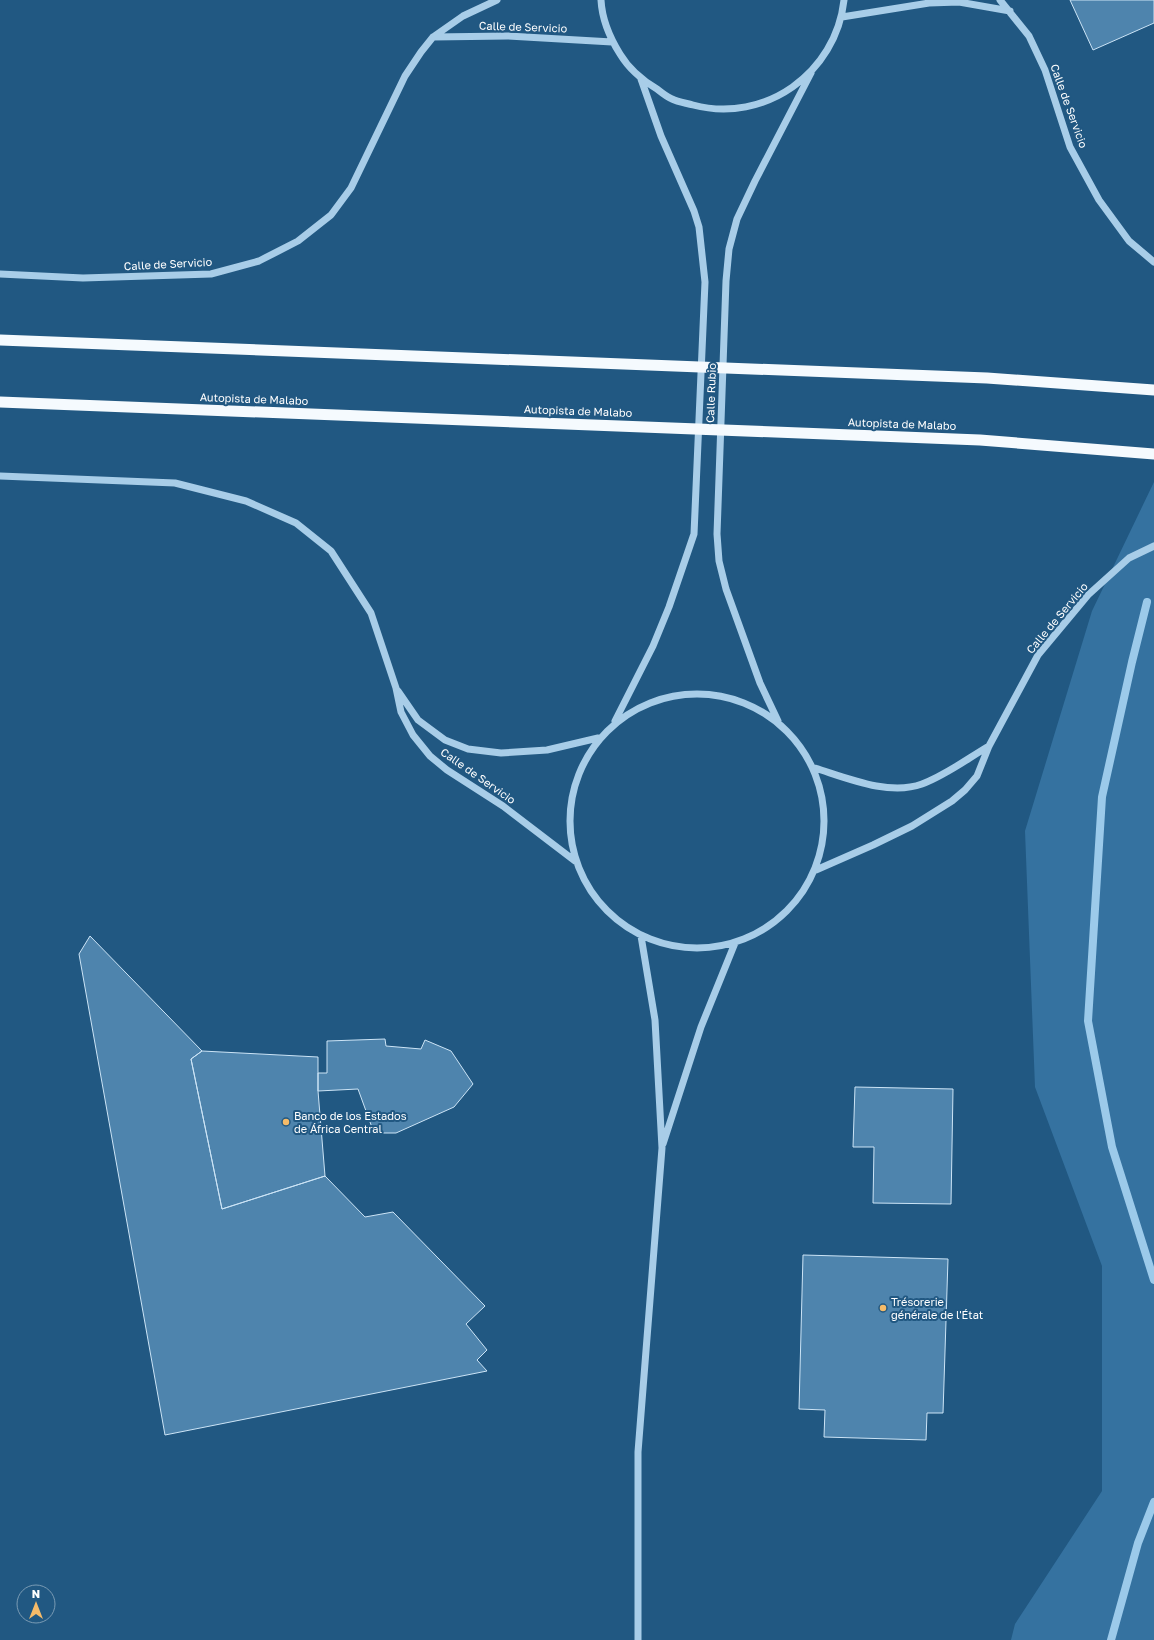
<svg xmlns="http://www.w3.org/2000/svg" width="1154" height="1640" font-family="'Golos Text',sans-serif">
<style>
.green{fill:#3572a0}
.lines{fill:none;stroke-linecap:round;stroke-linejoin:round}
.stream{stroke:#9ccaea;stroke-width:8}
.building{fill:#4e84ad;stroke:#cce4f6}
.tertiary{stroke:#a8cde8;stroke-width:7}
.trunk{stroke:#f5fafe;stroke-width:11}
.poi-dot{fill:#f5bb69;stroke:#215882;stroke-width:1.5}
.labels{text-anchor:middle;stroke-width:4;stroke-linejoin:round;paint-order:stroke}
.street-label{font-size:11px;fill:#fff;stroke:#215882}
.poi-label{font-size:11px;fill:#fff;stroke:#215882;text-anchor:start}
</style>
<rect width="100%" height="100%" fill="#215882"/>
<path class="green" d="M1154 482V1640H1011L1015 1624 1102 1491V1266L1035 1087 1025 831 1092 611Z"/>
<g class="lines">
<path class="stream" d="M1147 602 1132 662 1102 797 1088 1021 1112 1147 1154 1280
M1111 1640 1138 1543 1154 1502"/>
</g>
<path class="building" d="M1070 0H1154V23L1093 50Z
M90 936 202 1051 191 1059 222 1209 325 1176 365 1217 393 1212 485 1306 466 1324 487 1350 477 1360 487 1371 165 1435 79 954Z
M385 1039 386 1046 421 1049 425 1040 451 1051 473 1084 454 1107 396 1133H374L358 1089 318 1091V1073H327V1041Z
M202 1051 318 1057V1091L325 1176 222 1209 191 1059Z
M855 1087 953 1089 951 1204 873 1203 874 1147H853Z
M803 1255 948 1259 943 1413H927L926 1440 824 1437 825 1410 799 1409Z"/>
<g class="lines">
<path class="tertiary" d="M601 0C602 19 610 38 620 54 629 69 642 80 657 89 662 93 667 97 672 99 678 102 686 103 693 105 765 124 836 73 844 0
M1000 0 1029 36 1045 70 1070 147 1099 200 1129 241 1154 262
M842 17 929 3 959 2 1010 11
M433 37 508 36 612 42
M0 274 83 278 211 274 259 261 298 241 331 215 351 188 405 76 421 52 433 37 463 16 497 0
M0 476 175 483 246 501 296 523 331 551 371 613 396 688 401 712 413 735 430 756 447 770 503 806 575 861
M398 691 418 720 445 740 468 749 501 753 547 750 598 738
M570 821a127 127 0 1 1 254 0a127 127 0 1 1-254 0Z
M615 721 653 646 669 607 694 534 705 282 699 227 694 211 661 136 641 79
M778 721 760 683 726 589 719 561 717 534 726 281 729 249 737 219 755 181 811 73
M815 768C847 778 889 796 922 784 946 775 967 759 989 746
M816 870 873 845 912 826 952 801 965 790 977 776 989 746 1038 655 1088 595 1129 558 1154 546
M663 1144 701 1027 735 943
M638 1640V1452L662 1148 655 1020 641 936"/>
<path class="trunk" d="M0 340 987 378 1154 390
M0 402 980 440 1154 454"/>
</g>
<g class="poi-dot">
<circle cx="286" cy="1122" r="4"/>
<circle cx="883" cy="1308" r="4"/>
</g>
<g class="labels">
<g class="street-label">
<text transform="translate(523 27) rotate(2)" y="4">Calle de Servicio</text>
<text transform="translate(1069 106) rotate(70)" y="4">Calle de Servicio</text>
<text transform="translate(168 264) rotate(-3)" y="4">Calle de Servicio</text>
<text transform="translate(711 393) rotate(-88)" y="4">Calle Rubio</text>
<text transform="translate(254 399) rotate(2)" y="4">Autopista de Malabo</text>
<text transform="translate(578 411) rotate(2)" y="4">Autopista de Malabo</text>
<text transform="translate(902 424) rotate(2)" y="4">Autopista de Malabo</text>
<text transform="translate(1057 618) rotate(-50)" y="4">Calle de Servicio</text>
<text transform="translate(478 776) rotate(35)" y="4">Calle de Servicio</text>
</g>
<g class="poi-label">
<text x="294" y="1120">Banco de los Estados<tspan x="294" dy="13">de África Central</tspan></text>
<text x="891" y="1306">Trésorerie<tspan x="891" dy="13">générale de l'État</tspan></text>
</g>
</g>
<g transform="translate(36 1604)"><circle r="19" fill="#215882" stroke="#7a9bb4"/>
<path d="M0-3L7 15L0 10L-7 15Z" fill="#f5bb69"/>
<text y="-6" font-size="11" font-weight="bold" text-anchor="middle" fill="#ffffff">N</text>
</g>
</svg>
